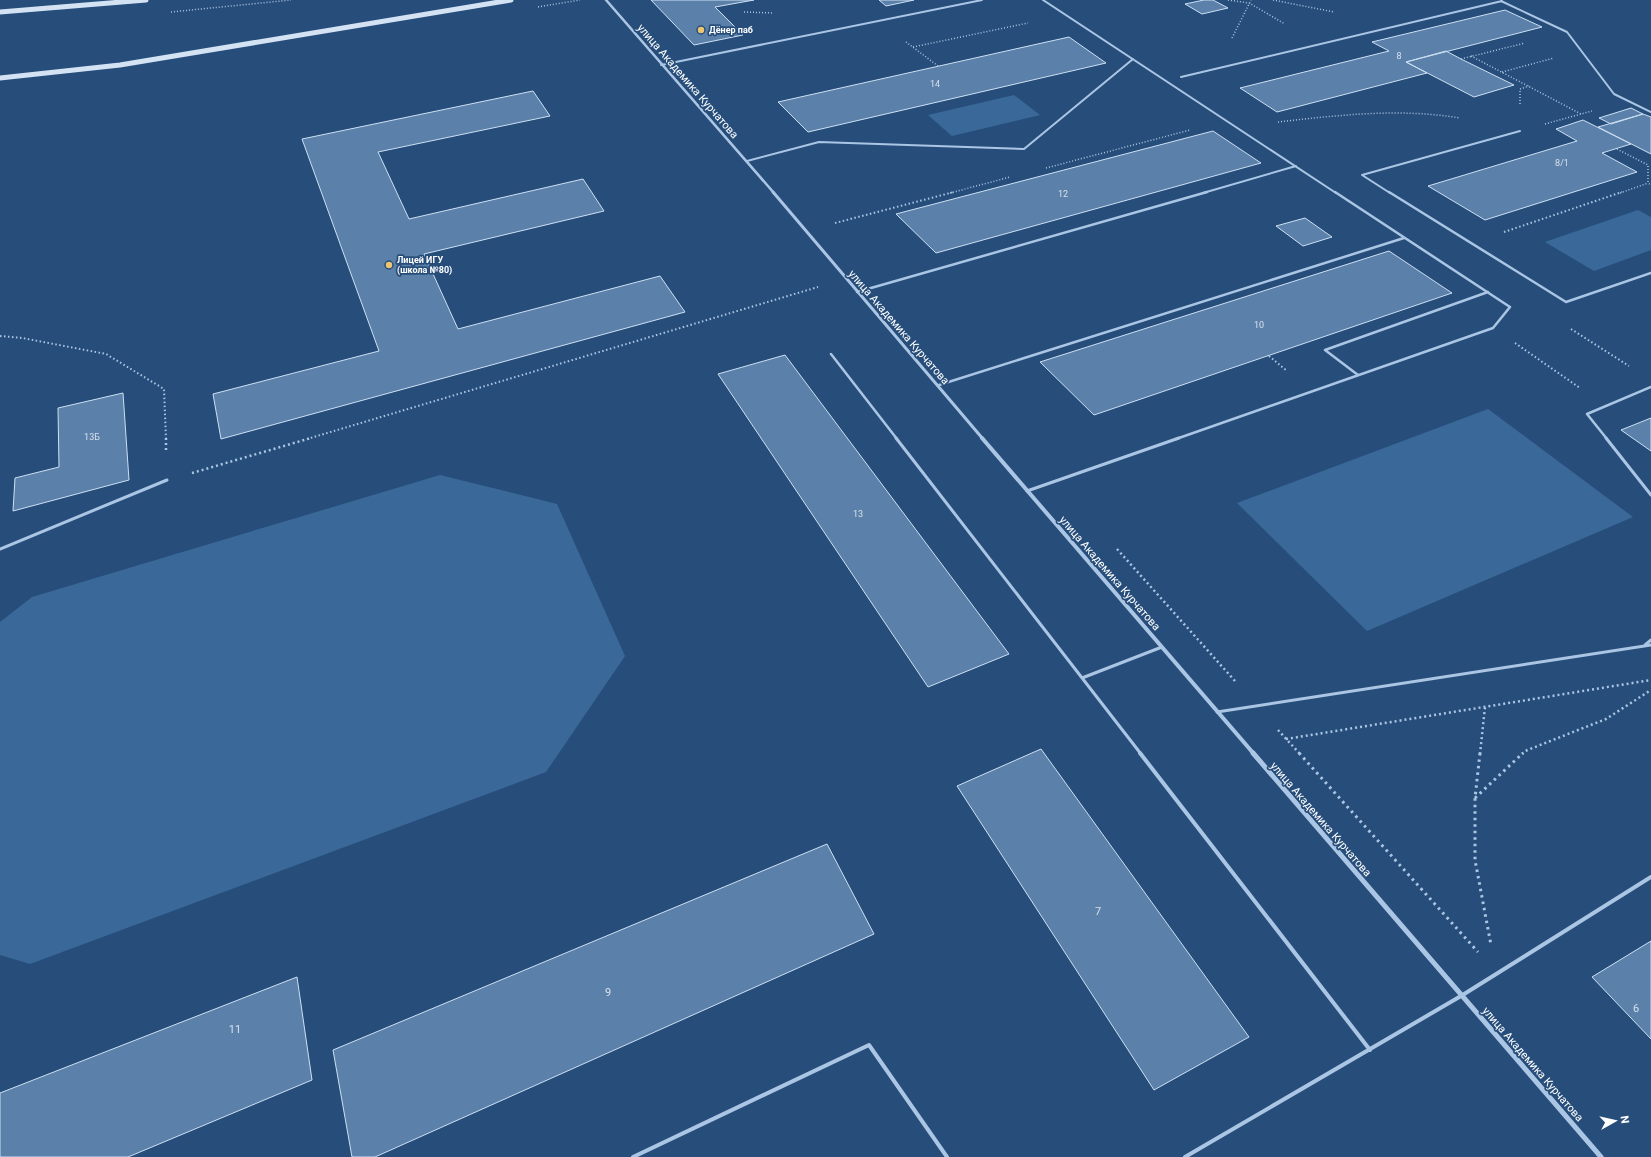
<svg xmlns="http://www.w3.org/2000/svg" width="1651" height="1157" font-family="Roboto,sans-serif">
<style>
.green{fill:#3a6899}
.building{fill:#5b81ab;stroke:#cde0f3}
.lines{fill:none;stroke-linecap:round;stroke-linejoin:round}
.path-far3{stroke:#abc6e4;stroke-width:1.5;stroke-dasharray:1 2;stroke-linecap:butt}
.path-far2{stroke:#abc6e4;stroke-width:2;stroke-dasharray:1.5 2.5;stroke-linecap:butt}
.path-far1{stroke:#abc6e4;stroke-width:2.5;stroke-dasharray:2 3;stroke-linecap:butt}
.path{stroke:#abc6e4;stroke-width:3;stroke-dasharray:2.5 4;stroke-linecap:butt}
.lane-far3{stroke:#abc6e4;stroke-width:2}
.lane-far2{stroke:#abc6e4;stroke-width:2.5}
.lane-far1{stroke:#abc6e4;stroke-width:3}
.lane{stroke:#abc6e4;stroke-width:4}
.street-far3{stroke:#abc6e4;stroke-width:2.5}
.street-far2{stroke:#abc6e4;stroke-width:3}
.street-far1{stroke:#abc6e4;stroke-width:4}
.street{stroke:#abc6e4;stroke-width:5}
.secondary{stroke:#d4e3f4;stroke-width:5}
.poi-dot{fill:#ecc571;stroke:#274e7b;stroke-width:1.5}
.labels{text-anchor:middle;stroke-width:3.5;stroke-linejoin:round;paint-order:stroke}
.far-poi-label{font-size:9px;font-weight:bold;fill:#fff;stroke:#274e7b;text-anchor:start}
.number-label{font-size:9px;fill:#d6e0ea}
.street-label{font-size:11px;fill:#fff;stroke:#274e7b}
.near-number-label{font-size:11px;fill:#d6e0ea}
</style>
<rect width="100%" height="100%" fill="#274e7b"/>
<path class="green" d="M1014 95 1040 115 952 136 928 115Z
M1638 210 1651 217V250L1594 271 1545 242Z
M1488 409 1633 517 1367 631 1237 503Z
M440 475 557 504 625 656 546 772 30 964 0 955V622L32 597Z"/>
<path class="building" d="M651 0H754L715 7 743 35 694 45Z
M879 0H914L886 6Z
M1204 0H1213L1228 8 1202 14 1185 4Z
M1505 10 1542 27 1406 62 1427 73 1277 112 1240 88 1389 51 1372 42Z
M1069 37 1106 63 808 132 778 102Z
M1446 51 1461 59 1514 85 1474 97 1406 62Z
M533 91 550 116 378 152 409 219 583 179 604 211 424 254 458 329 660 276 685 312 221 439 213 394 379 351 302 139Z
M1631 108 1643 114 1611 124 1599 118Z
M1643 114 1651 117V154L1598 127Z
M1583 120 1631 144 1602 153 1637 172 1485 220 1428 186 1577 141 1556 129Z
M1213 131 1261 163 936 253 896 214Z
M1305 218 1332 237 1303 246 1276 226Z
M1389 251 1452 293 1094 415 1040 362Z
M785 355 1009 654 928 687 718 374Z
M123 393 129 480 13 511 15 478 59 467 58 408Z
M1651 418V451L1621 430Z
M1041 749 1249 1037 1154 1090 957 786Z
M827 844 874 934 375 1157H352L333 1050Z
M1651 941V1039L1592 977Z
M297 977 312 1080 128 1157H0V1093Z"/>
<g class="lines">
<path class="path-far3" d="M1228 0 1249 3 1285 24
M1273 0 1334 12
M538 7 580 0
M171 12 291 0
M744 12 773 13
M1232 38 1251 0
M906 42 938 66
M913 47 1028 23
M1471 56 1581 114
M1461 59 1525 43
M1502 72 1554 58
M1520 104V89L1529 86
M1278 122C1339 115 1399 108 1460 118
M1545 124 1592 111
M1617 149 1648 165V183L1651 185
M1046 168 1190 130
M950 193 1010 177
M1620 193 1648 183"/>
<path class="path-far2" d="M835 223 954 192
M1504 232 1622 192
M1571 329 1629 366
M0 336 22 338 106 354 164 389 166 439
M1515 343 1580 388
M1269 356 1287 371
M307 439 818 287"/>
<path class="path-far1" d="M166 438V453
M192 473 311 438
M1117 549 1235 681
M1278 730 1300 754
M1286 739 1651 680
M1480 754 1485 707
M1522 754 1525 751 1606 719 1651 690"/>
<path class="path" d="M1299 753 1478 952
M1480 753 1475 798V860L1491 945
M1475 798 1523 753"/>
<path class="lane-far3" d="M1043 0 1336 193
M1501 1 1567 32 1614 94 1651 112
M661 65 982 0
M1181 77 1502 1
M747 161 819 142 1024 149 1133 59
M1203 193 1296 166
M1390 193 1362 175 1520 131"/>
<path class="lane-far2" d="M1389 192 1566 302 1651 273
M857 292 1207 192
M831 354 897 439
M1358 375 1325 350 1488 292
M939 385 1404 238
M1176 439 1493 328 1510 307 1335 192
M1607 439 1587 414 1651 387"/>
<path class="lane-far1" d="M896 438 1141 754
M1606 438 1651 495
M1027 491 1179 438
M0 549 167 480
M1645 645 1651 640
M1082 678 1162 647
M1217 712 1651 645"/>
<path class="lane" d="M1140 753 1370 1050
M633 1157 869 1045 947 1157
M1185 1157 1461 996 1651 877"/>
<path class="street-far3" d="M606 0 774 193"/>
<path class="street-far2" d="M773 192 983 439"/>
<path class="street-far1" d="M982 438 1254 754"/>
<path class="street" d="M1253 753 1601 1157"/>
<path class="secondary" d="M0 12 146 0
M0 78 120 65 511 0"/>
</g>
<g class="poi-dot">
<circle cx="701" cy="30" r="4"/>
<circle cx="389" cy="265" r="4"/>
</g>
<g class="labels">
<g class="far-poi-label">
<text x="709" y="33">Дёнер паб</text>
<text x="397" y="263">Лицей ИГУ<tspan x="397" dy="10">(школа №80)</tspan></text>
</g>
<g class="number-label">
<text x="1399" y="59">8</text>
<text x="935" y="87">14</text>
<text x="1562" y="166">8/1</text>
<text x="1063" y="197">12</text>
<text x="1259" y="328">10</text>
<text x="92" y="440">13Б</text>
<text x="858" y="517">13</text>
</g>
<g class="street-label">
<text transform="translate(688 81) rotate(49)" y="4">улица Академика Курчатова</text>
<text transform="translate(899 327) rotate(49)" y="4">улица Академика Курчатова</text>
<text transform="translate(1110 573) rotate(49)" y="4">улица Академика Курчатова</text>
<text transform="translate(1321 819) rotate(49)" y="4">улица Академика Курчатова</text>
<text transform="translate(1533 1064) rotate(49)" y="4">улица Академика Курчатова</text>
</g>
<g class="near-number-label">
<text x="1098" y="915">7</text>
<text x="608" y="996">9</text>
<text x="1636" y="1012">6</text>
<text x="235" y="1033">11</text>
</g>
</g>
<g transform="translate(1615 1121) rotate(82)" stroke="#274e7b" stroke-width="3" paint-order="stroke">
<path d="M0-3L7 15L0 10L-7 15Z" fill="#ffffff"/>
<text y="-6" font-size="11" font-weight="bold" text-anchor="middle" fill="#ffffff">N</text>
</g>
</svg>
